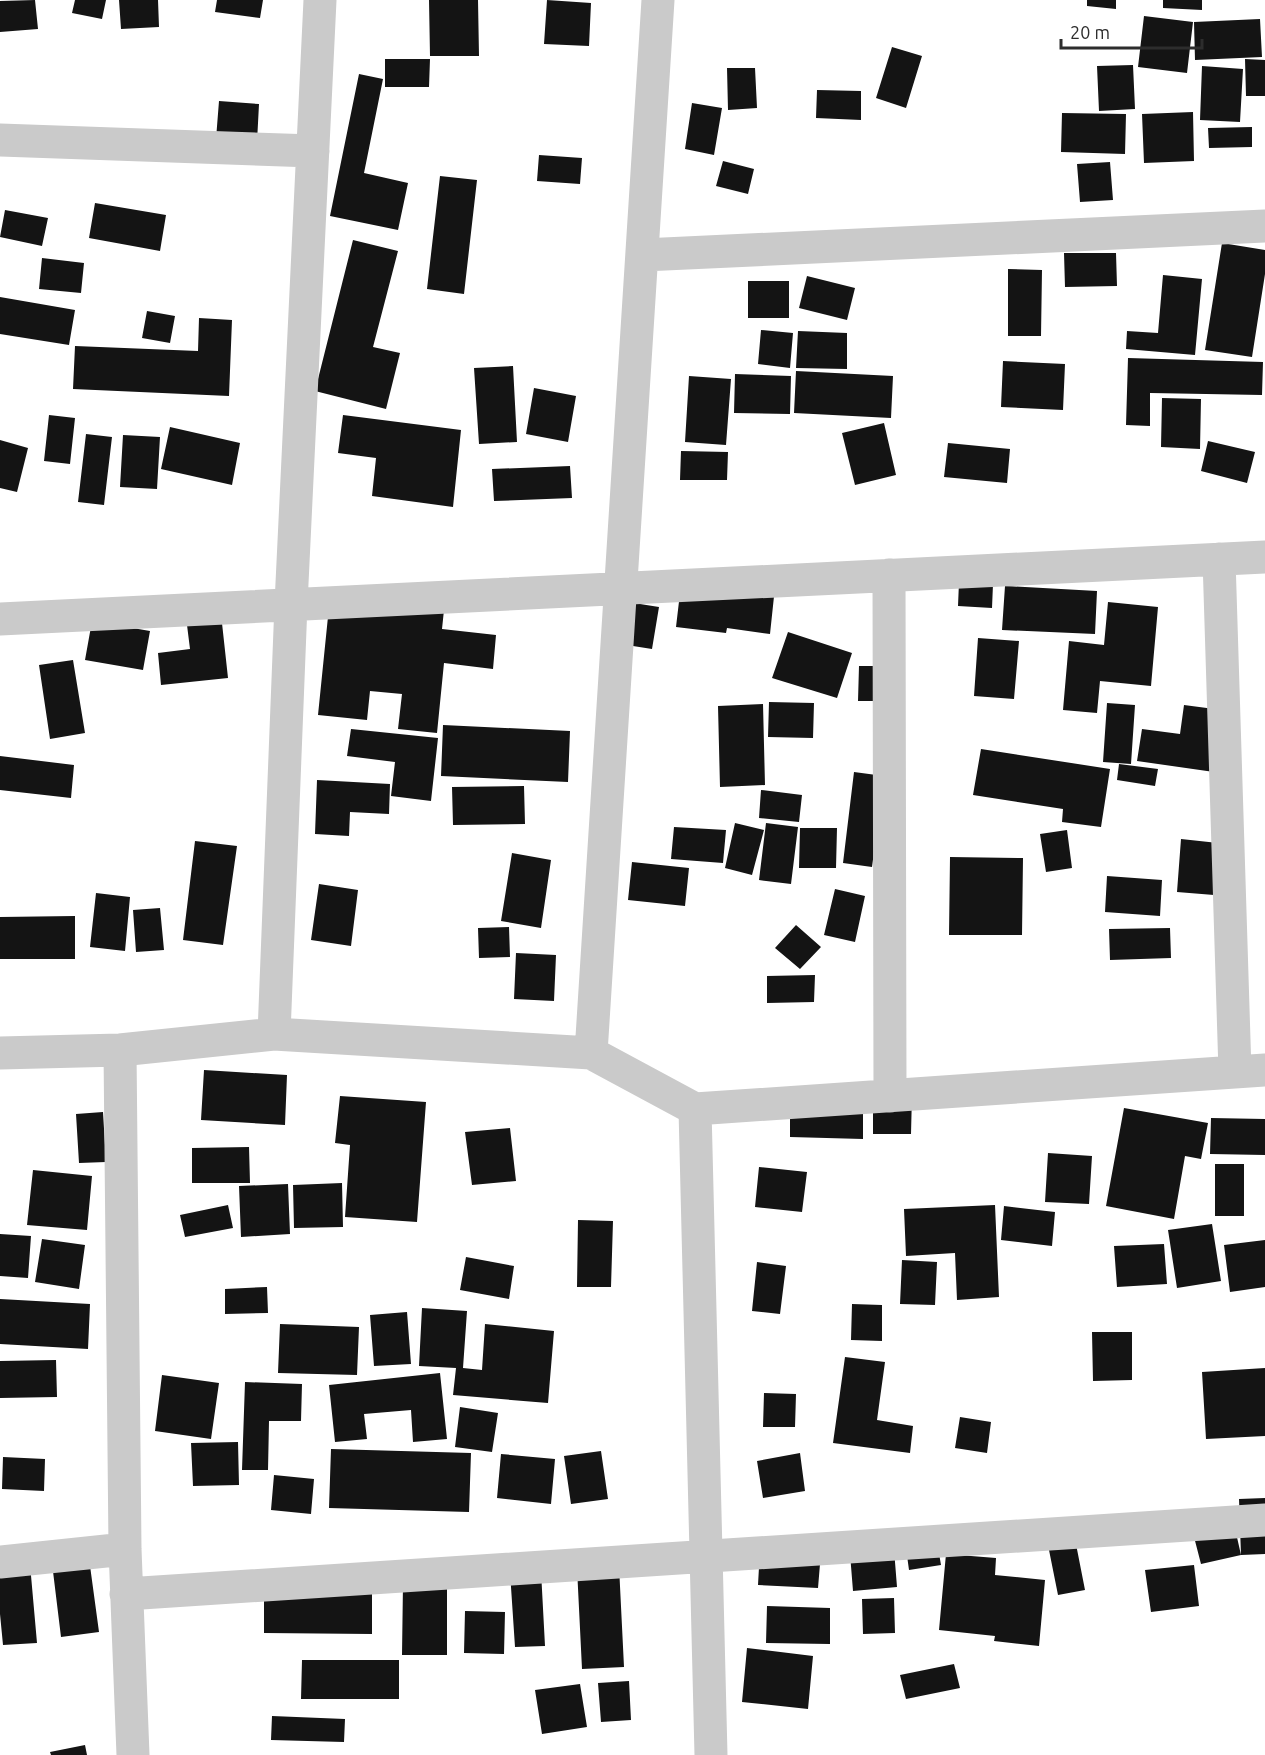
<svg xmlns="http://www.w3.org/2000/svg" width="1265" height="1755" font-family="Ubuntu,sans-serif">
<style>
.building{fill:#141414}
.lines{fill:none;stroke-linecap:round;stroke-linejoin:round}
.street{stroke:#cacaca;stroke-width:33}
</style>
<rect width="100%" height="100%" fill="#fff"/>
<path class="building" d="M35 0 38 29 0 32V1Z
M75 0H106L102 19 72 13Z
M119 0H158L159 27 121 29Z
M217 0H263L260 18 215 12Z
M429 0H478L479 56H430Z
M547 0 591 3 589 46 544 44Z
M1087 0H1116V9L1087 6Z
M1163 0H1202V10L1163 8Z
M1144 16 1193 22 1187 73 1138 67Z
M1260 19 1262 57 1195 60 1194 22Z
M892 47 922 56 906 108 876 98Z
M385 59H430L429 87H385Z
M1245 59 1265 60V96H1246Z
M1133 65 1135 109 1099 111 1097 66Z
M1202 66 1243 69 1240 122 1200 120Z
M727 68H755L757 108 728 110Z
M359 74 383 79 364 173 408 183 398 230 330 216Z
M817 90 861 91V120L816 118Z
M219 101 259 104 257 142 216 139Z
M692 103 722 108 714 155 685 149Z
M1193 112 1194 161 1144 163 1142 114Z
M1062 113 1126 114 1125 154 1061 152Z
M1252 127V147L1209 148 1208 128Z
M539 155 582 158 580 184 537 181Z
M723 161 754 169 748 194 716 186Z
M1110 162 1113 200 1080 202 1077 164Z
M440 176 477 180 464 294 427 289Z
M95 203 166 215 160 251 89 238Z
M5 210 48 218 42 246 0 237Z
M353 240 398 251 373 347 400 353 386 409 315 391Z
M1222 243 1265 250V274L1252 357 1205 350Z
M1064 253H1116L1117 286 1065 287Z
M42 258 84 263 81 293 39 289Z
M1008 269 1042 270 1041 336H1008Z
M1163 275 1202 279 1195 355 1126 349 1127 331 1158 333Z
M807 276 855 288 847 320 799 308Z
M748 281H789V318H748Z
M0 297 75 310 69 345 0 334Z
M147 311 175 316 170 343 142 338Z
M199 318 232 320 229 396 73 389 75 346 198 351Z
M761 330 793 333 790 368 758 364Z
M798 331 847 333V369L796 368Z
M1128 358 1263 362 1262 395 1150 393V426L1126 425Z
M1003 361 1065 364 1063 410 1001 407Z
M513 366 517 442 479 444 474 368Z
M796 371 893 376 891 418 794 413Z
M735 374 791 376 790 414 734 413Z
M689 376 731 379 726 445 685 442Z
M534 388 576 396 568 442 526 434Z
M1162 398 1201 399 1200 449 1161 447Z
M49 415 75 418 70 464 44 461Z
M343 415 461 430 453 507 372 496 376 458 338 453Z
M884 423 896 475 855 485 842 433Z
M170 427 240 443 232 485 161 469Z
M86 434 112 437 104 505 78 502Z
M123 435 160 437 157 489 120 487Z
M0 440 28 448 17 492 0 488Z
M1208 441 1255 452 1247 483 1201 471Z
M948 443 1010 449 1007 483 944 477Z
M681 451 728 452 727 480H680Z
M570 466 572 498 494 501 492 469Z
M682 576 775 587 770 634 727 628 726 633 676 627Z
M959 582 993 584 992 608 958 606Z
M1005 586 1097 591 1095 634 1002 630Z
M330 597 444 610 442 629 496 635 493 669 444 663 437 733 398 729 402 694 370 691 367 720 318 715Z
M621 601 659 607 652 649 614 643Z
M1108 602 1158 607 1151 686 1100 681 1097 713 1063 710 1069 641 1104 645Z
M221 614 228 678 161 685 158 653 190 649 186 617Z
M92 621 150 631 143 670 85 660Z
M788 632 852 653 837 698 772 678Z
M978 638 1019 641 1014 699 974 696Z
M73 660 85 733 50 739 39 665Z
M859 666H885L884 701H858Z
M769 702 814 703 813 738 768 737Z
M1107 703 1135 705 1131 764 1103 762Z
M763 704 765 785 720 787 718 706Z
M1184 705 1222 710 1214 772 1137 761 1142 729 1180 734Z
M443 725 570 731 568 782 441 776Z
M351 729 438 738 431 801 391 796 395 762 347 756Z
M981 749 1110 769 1101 827 1062 822 1063 809 973 795Z
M0 756 74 765 71 798 0 790Z
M1119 764 1158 769 1155 786 1117 780Z
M854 772 884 776 872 867 843 863Z
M317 780 390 784 389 814 350 812 349 836 315 834Z
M524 786 525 824 453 825 452 787Z
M761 790 802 795 799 822 759 818Z
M735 823 764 830 752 875 725 868Z
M766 823 798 827 791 884 759 880Z
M674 827 726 830 723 863 671 859Z
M800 828H837L836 868H799Z
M1067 830 1072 868 1046 872 1040 834Z
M1181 839 1218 843 1214 895 1177 892Z
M195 841 237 846 223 945 183 940Z
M512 853 551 860 541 928 501 921Z
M950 857 1023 858 1022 935H949Z
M632 862 689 868 685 906 628 900Z
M1107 876 1162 880 1160 916 1105 912Z
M319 884 358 890 351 946 311 940Z
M835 889 865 896 855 942 824 935Z
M96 893 130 897 125 951 90 947Z
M160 908 164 950 136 952 133 910Z
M75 916V959H0V917Z
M796 925 821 947 800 969 775 948Z
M509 927 510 957 479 958 478 928Z
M1170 928 1171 958 1110 960 1109 929Z
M516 953 556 955 554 1001 514 999Z
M815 975 814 1002 767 1003V976Z
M204 1070 287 1075 285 1125 201 1120Z
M873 1094H912L911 1134H873Z
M340 1096 426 1102 417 1222 345 1217 350 1145 335 1143Z
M790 1096 863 1097V1139L790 1137Z
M1124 1108 1208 1123 1201 1159 1185 1156 1174 1219 1106 1206Z
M103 1112 106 1162 79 1163 76 1114Z
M1211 1118 1265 1119V1155L1210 1154Z
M510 1128 516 1181 472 1185 465 1132Z
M249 1147 250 1183H192V1148Z
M1048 1153 1092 1156 1089 1204 1045 1202Z
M1215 1164H1244V1216H1215Z
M759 1167 807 1172 802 1212 755 1207Z
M33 1170 92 1176 87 1230 27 1225Z
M342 1183 343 1227 294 1228 293 1185Z
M288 1184 290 1234 241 1237 239 1186Z
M228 1205 233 1228 185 1237 180 1215Z
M995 1205 999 1297 957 1300 955 1253 906 1256 904 1209Z
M1004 1206 1055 1212 1052 1246 1001 1240Z
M578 1220 613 1221 611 1287H577Z
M1212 1224 1221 1281 1177 1288 1168 1230Z
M0 1234 31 1236 28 1278 0 1276Z
M42 1239 85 1245 79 1289 35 1282Z
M1265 1240V1287L1230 1292 1224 1245Z
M1164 1244 1167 1284 1117 1287 1114 1246Z
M466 1257 514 1266 509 1299 460 1290Z
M902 1260 937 1262 935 1305 900 1304Z
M757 1262 786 1266 780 1314 752 1311Z
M267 1287 268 1313 225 1314V1289Z
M0 1299 90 1304 88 1349 0 1344Z
M852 1304 882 1305V1341L851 1340Z
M422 1308 467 1311 463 1368 482 1370 485 1324 554 1331 548 1403 453 1395 456 1368 419 1366Z
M407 1312 411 1364 374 1366 370 1315Z
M280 1324 359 1327 357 1375 278 1373Z
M1092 1332H1132V1380L1093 1381Z
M845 1357 885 1362 877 1420 913 1426 910 1453 833 1443Z
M56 1360 57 1397 0 1398V1361Z
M1265 1368V1436L1206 1439 1202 1372Z
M440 1373 447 1439 413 1442 411 1410 364 1414 367 1439 335 1442 329 1385Z
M162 1375 219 1383 211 1439 155 1431Z
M245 1382 302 1384 301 1421H269L268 1470H242Z
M764 1393 796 1394 795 1427H763Z
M460 1407 498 1413 492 1452 455 1447Z
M960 1417 991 1422 987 1453 955 1448Z
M238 1442 239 1485 193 1486 191 1443Z
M331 1449 471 1453 469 1512 329 1508Z
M601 1451 608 1499 571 1504 564 1456Z
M800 1453 805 1491 763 1498 757 1461Z
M501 1454 555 1459 551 1504 497 1498Z
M3 1457 45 1459 44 1491 2 1489Z
M274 1475 314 1479 311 1514 271 1510Z
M1265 1498V1554L1241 1555 1239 1499Z
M1234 1524 1241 1555 1201 1564 1193 1533Z
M936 1536 941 1565 909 1570 905 1541Z
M893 1537 897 1587 853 1591 849 1541Z
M1075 1539 1085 1590 1058 1595 1048 1545Z
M760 1549 821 1552 818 1588 758 1585Z
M88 1551 99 1632 61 1637 51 1555Z
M29 1553 37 1643 3 1645 0 1614V1555Z
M946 1554 996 1558 995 1575 1045 1580 1039 1646 994 1641 995 1636 939 1630Z
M1194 1565 1199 1606 1151 1612 1145 1570Z
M619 1566 624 1667 582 1669 577 1568Z
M541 1571 545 1646 515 1647 510 1572Z
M447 1582V1655H402L403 1583Z
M264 1590 372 1591V1634L264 1633Z
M894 1598 895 1633 863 1634 862 1599Z
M767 1606 830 1608V1644L766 1643Z
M465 1611 505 1612 504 1654 464 1653Z
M747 1648 813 1656 808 1709 742 1702Z
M302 1660H399V1699H301Z
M954 1664 960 1688 906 1699 900 1675Z
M629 1681 631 1720 601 1722 598 1683Z
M580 1684 587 1727 542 1734 535 1690Z
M272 1716 345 1719 344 1742 271 1740Z
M85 1745 87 1755H51L50 1752Z"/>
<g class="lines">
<path class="street" d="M0 140 313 151
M643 255 1265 226
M1219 559 1235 1072
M889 575 890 1096
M0 619 1265 557
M274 1034 291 604 320 0
M120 1050 125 1549 133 1755
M0 1053 120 1050 274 1034 591 1053 695 1109
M591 1053 658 0
M0 1562 125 1549
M126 1594 1265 1520
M711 1755 695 1109 1265 1070"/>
</g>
<path d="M1061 39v9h141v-9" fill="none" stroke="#2d2d2d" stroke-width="3"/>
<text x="1070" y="39" font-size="18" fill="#2d2d2d" stroke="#ffffff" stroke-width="4.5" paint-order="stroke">20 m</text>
</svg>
